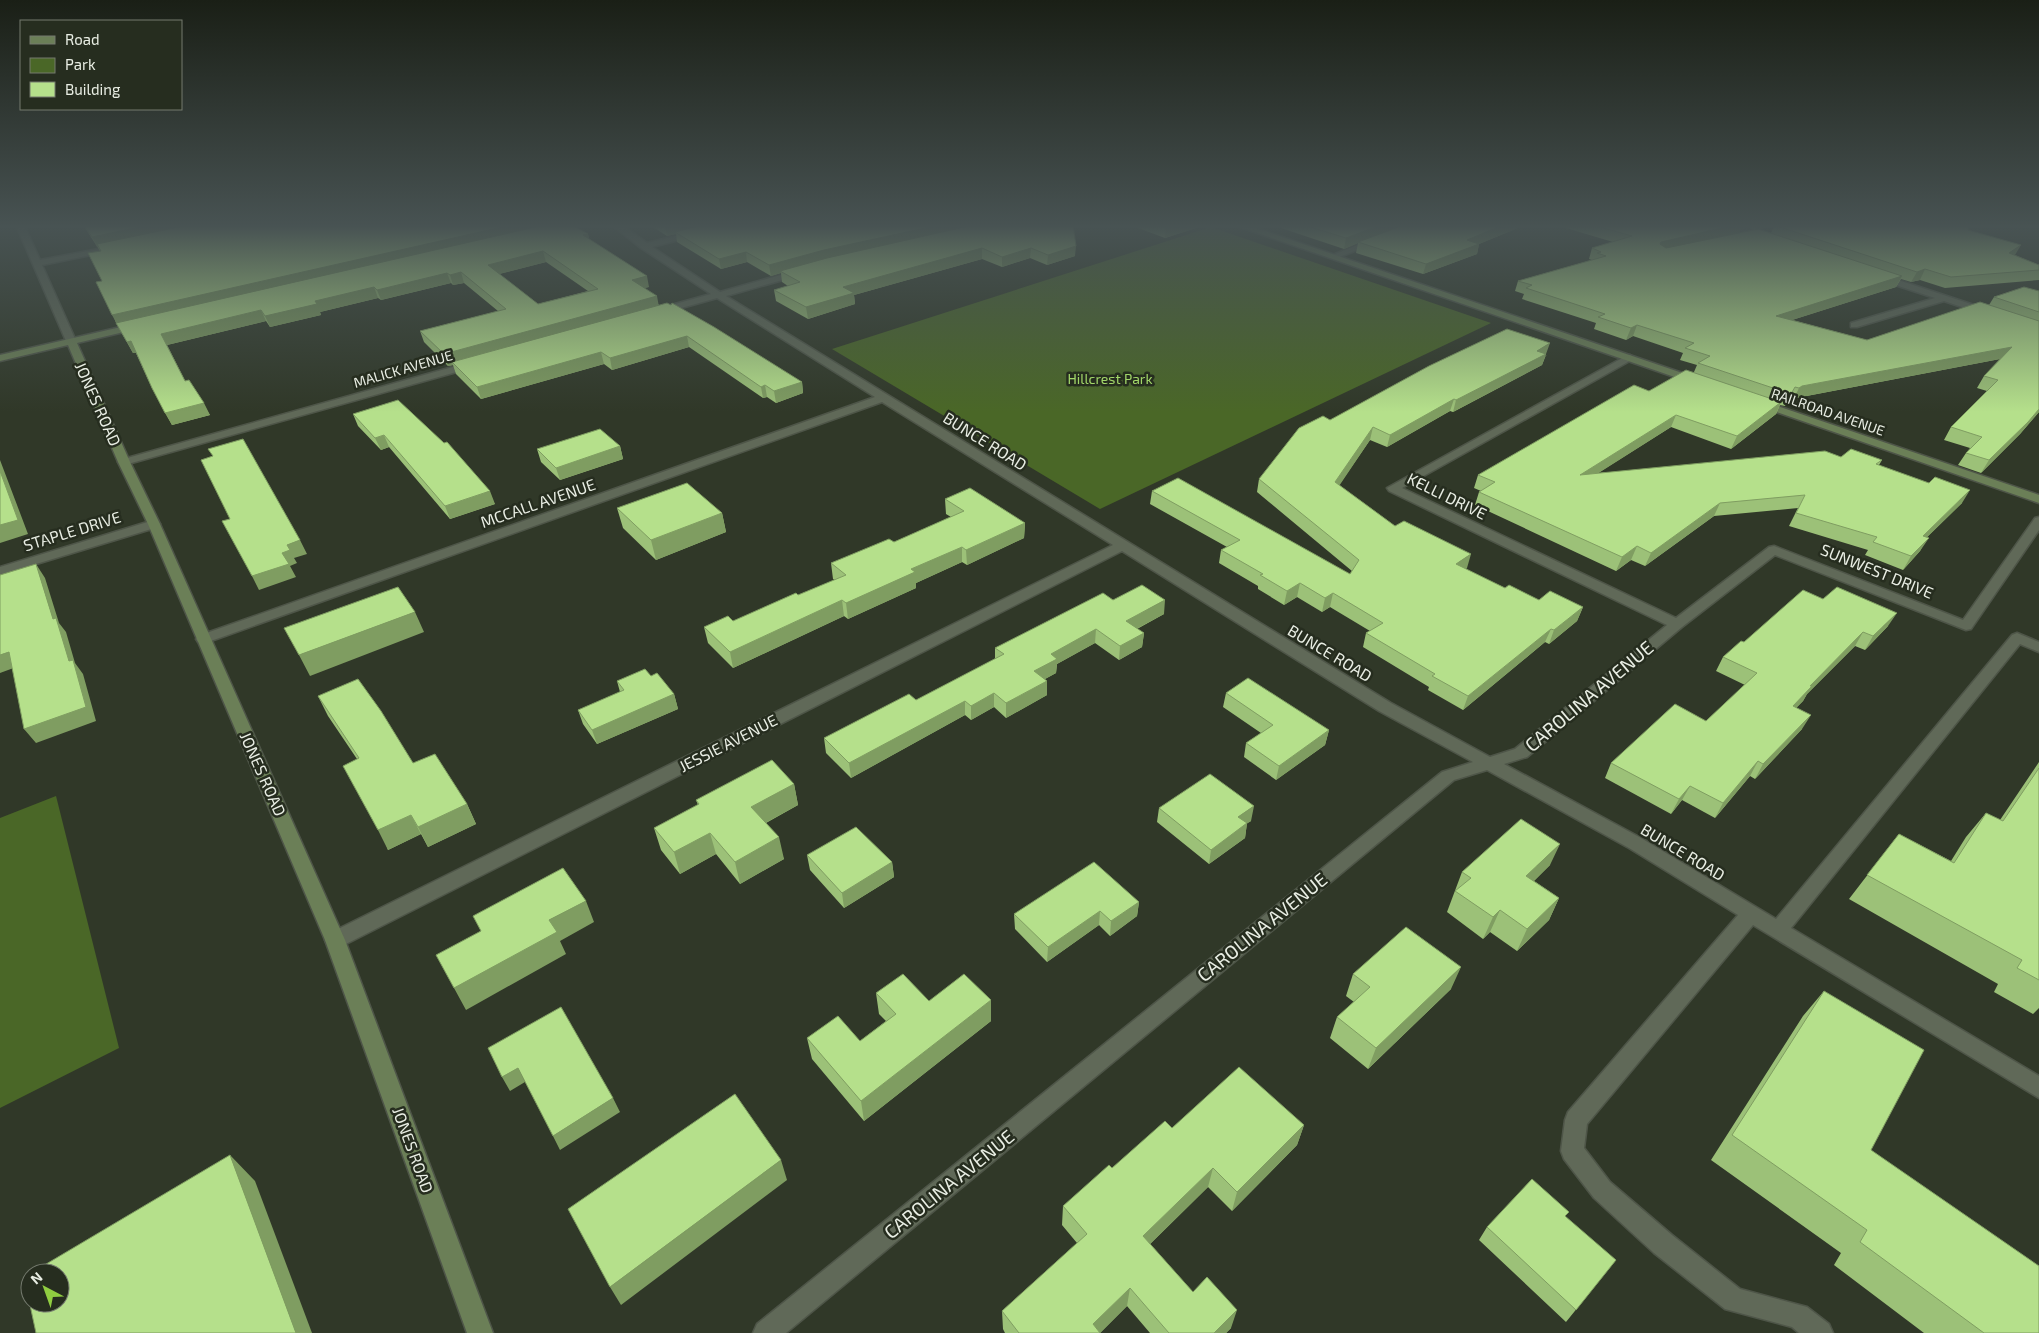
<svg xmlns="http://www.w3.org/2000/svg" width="2039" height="1333" font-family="'Exo 2',sans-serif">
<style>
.green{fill:#4a6727}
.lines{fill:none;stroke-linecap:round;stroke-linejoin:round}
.street-casing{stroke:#4e5548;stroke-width:3}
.secondary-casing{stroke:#4e5548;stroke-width:3}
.street{fill:#606958;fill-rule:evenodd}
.secondary{fill:#6b7f57;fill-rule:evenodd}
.wall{fill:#9cc178;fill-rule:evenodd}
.shaded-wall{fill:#7f9d61}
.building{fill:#b5e08b;stroke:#7f9d61;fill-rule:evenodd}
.labels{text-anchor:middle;stroke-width:5;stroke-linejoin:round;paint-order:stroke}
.far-street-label{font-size:14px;fill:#e9eee4;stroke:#262d1f}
.far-park-label{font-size:14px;fill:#a2d769;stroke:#262d1f}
.street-label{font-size:16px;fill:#e9eee4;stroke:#262d1f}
.near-street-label{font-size:19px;fill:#e9eee4;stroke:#262d1f}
</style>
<rect width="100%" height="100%" fill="#303828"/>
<path class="green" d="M1211 227 1491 323 1100 509 832 349Z
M56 796 119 1048 0 1108V818Z"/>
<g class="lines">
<defs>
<path id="street" d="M16 225H24L40 260 120 245 124 247 120 249 42 265 76 341 74 343H68L66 341Z
M612 225H622L647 243 721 225H736L652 247 720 292 798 270H804V274L726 296 1391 703 1490 757 1515 749 1667 625 1389 491 1387 488 1626 356 1630 355 1635 358 1402 488 1676 618 1769 547 1774 546 1963 620 2035 518 2039 517V530L1971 629 1966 630 1775 555 1682 627 1527 757 1504 764 1641 838 1776 919 2012 635 2017 633 2039 642V652L2020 644 1791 928 2039 1076V1098L1753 925 1587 1124 1584 1148 1610 1182 1672 1235 1740 1289 1807 1307 1829 1324 1833 1333H1799L1792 1327 1725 1309 1654 1253 1594 1198 1564 1159 1561 1151 1565 1120 1568 1112 1738 915 1629 848 1487 770 1454 780 786 1333H753L757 1324 1442 772 1473 762 1379 711 1122 551 342 946 335 948 328 946 325 940 328 934 1113 545 882 402 208 642H198L196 639 198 636 875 397 717 298 660 314 657 313V309L711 294 641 248Z
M1723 225H1736L1768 237 1761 239Z
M1372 239 1379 241 1335 259 1328 257Z
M1880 274 1989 310 1991 312 1986 315 1944 301 1857 327H1851V323L1935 298 1877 279 1876 277Z
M474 361 479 364 478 366 128 464 124 466 118 462 120 460Z
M154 520 160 524 158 527 0 575V567Z"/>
<path id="secondary" d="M1234 225H1247L1700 379 1701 381 1700 383H1692Z
M138 323 141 324V328L77 343 130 462 160 524 345 940 493 1333H467L325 940 148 524 118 462 68 345 0 361V355Z
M1760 400 2039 495V503L1756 405 1755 403 1756 401Z"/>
</defs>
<use href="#street" class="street-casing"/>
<use href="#secondary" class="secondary-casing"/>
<use href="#street" class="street"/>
<use href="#secondary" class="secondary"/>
</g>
<path class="wall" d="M83 225H572L588 234 589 239 649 287 644 288 659 305 802 382 803 393 776 403 767 397 763 398 689 347 612 370 604 364 481 399 456 374 453 365 448 366 424 342 420 331 498 311 464 283 453 285 451 283 381 300 378 298 320 312 321 315 270 327 266 321 167 345 185 381 210 415 172 425 152 388 136 353H133L116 323 102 281 100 251ZM546 262 588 291 538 304 499 274Z
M650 225H1073L1075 256 1047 265 1030 258 1002 267 982 259 854 295 855 304 808 319 776 301 774 290 788 286 782 282 781 273 771 276 747 262 721 269 677 242 676 234 667 236Z
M1130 225H1205L1165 238Z
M1272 225H1525L1479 244 1477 254 1423 274 1356 253 1358 243 1344 249Z
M1556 225H1969L1968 230 2015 255 2039 265V280L1945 288 1920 280 1911 282 1901 279 1896 287 1792 320 1867 340 1989 305 1994 297 2039 291V412L2020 434 1981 473 1958 465 1966 453 1970 448 1944 440 1951 427 1987 391 1977 388 1984 376 2000 359 1796 398 1793 400 1789 399 1785 406 1780 405 1776 414 1731 449 1671 427 1598 473 1841 457 1882 460 1879 465 1962 503 1927 537 1920 551 1903 570 1865 555 1868 550 1789 526 1798 508 1714 516 1645 566 1631 560 1616 571 1475 505 1479 492 1481 491 1474 488 1478 475 1649 391 1694 372 1697 365 1680 360 1683 353 1633 336 1626 340 1594 329 1596 323 1522 299 1524 294 1515 291 1518 281 1592 260 1589 259 1592 248 1613 242ZM1742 225 1754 230 1739 233ZM1774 226 1771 233 1759 229Z
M1546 355 1542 365 1453 412 1450 411 1387 447 1370 440 1339 485 1395 526 1467 568 1465 569 1505 588 1539 600 1583 607 1577 621 1549 644 1545 642 1463 710 1428 690 1429 687 1363 647 1366 633 1370 631 1330 607 1322 612 1297 597 1284 605 1258 589V586L1219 563 1221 550 1227 547 1150 504 1152 491 1350 574 1352 571 1257 492 1259 479 1330 420 1547 355Z
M353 414 444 443 495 504 450 519 389 447 381 450 358 426Z
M620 446 623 459 560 480 541 462 537 449Z
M945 499 1025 523 1024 538 967 565 962 562 916 583V588L848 619 844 616 733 668 708 643 704 627 733 621 798 595 835 580 833 579 831 563 894 542 951 517 946 514Z
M617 508 722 513 726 532 656 560 623 528Z
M1113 600 1164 614 1137 629 1144 633 1142 647 1119 660 1095 643 1057 664 1056 673 1045 679 1047 695 1006 718 994 707 971 720 965 715 851 778 826 753 824 738 916 700 995 659V648Z
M1888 626 1865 650 1855 646 1807 694 1803 701 1796 708 1802 729 1755 779 1750 776 1715 818 1682 800 1671 814 1605 778 1611 763 1706 721 1745 685 1716 671 1723 657 1744 642Z
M651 676 674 694 678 709 597 744 583 724 578 710 620 692 617 681Z
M1226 693 1329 730 1325 745 1276 780 1244 757 1246 743 1261 733 1223 707Z
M318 696 413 763 467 804 476 824 428 847 421 834 388 850 357 759 328 716Z
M2039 762V1008L2033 1014 1994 992 1998 984 1849 899 1899 834 1951 861 1966 837 1986 813 2000 820Z
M794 784 798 805 766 823 784 859 740 884 716 854 680 874 661 850 654 828 698 805 696 800Z
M1159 808 1251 821 1247 823 1245 838 1209 864 1157 822Z
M807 855 892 862 894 877 844 908 810 870Z
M1550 865 1534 881 1559 898 1549 920 1517 951 1490 932 1483 939 1447 912 1462 872Z
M1139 902 1137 916 1110 936 1099 925 1047 962 1015 929 1014 914Z
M1353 974 1451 989 1368 1069 1330 1038 1337 1017 1354 1002 1346 996Z
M1824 991 1871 1150 2039 1333H1924L1834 1265 1841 1253 1711 1160 1803 1016Z
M876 993 929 1001 991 1000V1021L864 1121 812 1059 807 1038 860 1041 886 1021 879 1014Z
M1304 1125 1297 1145 1232 1211 1208 1187 1150 1244 1193 1292 1231 1328 1226 1333H1150L1127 1306 1100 1333H1005L1003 1329 1002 1311 1077 1243 1062 1225 1063 1206 1172 1128Z
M1487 1227 1616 1260 1566 1322 1479 1240Z"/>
<path class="shaded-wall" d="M149 225H203L97 247 92 237Z
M511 225H556L118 326 112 315Z
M669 225H712L675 232 676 234 667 236 665 226Z
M939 225H986L780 271 781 273 771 276 769 265 824 250Z
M1174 225H1205L1165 238 1166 228Z
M1381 225H1405L1358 242V243L1344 249 1346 238Z
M1503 225H1525L1479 244 1477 254 1423 274 1426 264 1467 240Z
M1735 225H1742L1739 234 1656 254 1661 242Z
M1757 225H1776L1755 230Z
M588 234 590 244 583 235Z
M2021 245 2015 255 2009 253Z
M1076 246 1075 256 1047 265 1048 255Z
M982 248V259L854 295 855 304 808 319 806 307 843 287Z
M1031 248 1030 258 1002 267V257Z
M543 251 546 262 491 276 488 265Z
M746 252 747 262 721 269 719 259Z
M1925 269 1920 280 1911 282 1917 272Z
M461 272 464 283 453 285 450 275Z
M447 273 451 283 381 300 377 290Z
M647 276 649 287 634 290 632 280Z
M1902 276 1896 287 1770 327 1776 316Z
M374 287 378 298 320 312 321 315 270 327 265 316 315 301Z
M657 296 659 307 452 362 453 365 448 366 444 354Z
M261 310 266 321 167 345 161 334Z
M1637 325 1633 336 1626 340 1631 328Z
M687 336 689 347 612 370 610 358Z
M131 341 137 353H133L127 342Z
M1550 343 1542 365 1453 412 1456 400Z
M2012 347 2005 358 1796 398 1793 400 1799 388 1802 386Z
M601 352 604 364 481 399 477 387Z
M802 382 803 393 776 403 774 391Z
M765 385 767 397 763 398 761 387Z
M1454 399 1450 411 1387 447 1390 435Z
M1781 402 1776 414 1731 449 1737 436Z
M204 403 210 415 172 425 165 413Z
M2039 409V412L2020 434 1981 473 1989 460Z
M1676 415 1671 427 1575 488 1580 475Z
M1373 427 1370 440 1333 495 1335 482Z
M384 435 389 447 381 450 375 438Z
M620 446 623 459 560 480 556 468Z
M0 460 28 534 0 543Z
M1970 490 1962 503 1915 549 1923 536Z
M490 491 495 504 450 519 445 506Z
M1720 503 1714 516 1645 566 1651 553Z
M722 513 726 532 656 560 651 540Z
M1025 523 1024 538 967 565 966 550Z
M1929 538 1920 551 1903 570 1911 556Z
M300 540 307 554 294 558 297 563 290 566 296 577 259 590 252 576 282 553 287 545Z
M1637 546 1631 560 1616 571 1622 557Z
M962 547V562L916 583V588L848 619 846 603 911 569Z
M1471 554 1467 568 1452 577 1456 564Z
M36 564 45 578 59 623 66 632 75 663 83 674 96 721 36 743 24 729 69 661 53 619Z
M1300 583 1297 597 1284 605 1287 591Z
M1333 593 1330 607 1322 612 1325 598Z
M842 600 844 616 733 668 730 652Z
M1165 600 1164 614 1125 635 1126 621Z
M1583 607 1577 621 1549 644 1554 630Z
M415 612 424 632 310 676 299 655Z
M1897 613 1888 626 1865 650 1873 636Z
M1096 629 1095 643 1057 664 1056 673 1034 685V671L1051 654Z
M1551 629 1545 642 1463 710 1468 696Z
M1863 632 1855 646 1807 694 1803 701 1784 720 1793 706 1810 686Z
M1144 633 1142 647 1119 660 1120 646Z
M9 652 19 666 0 673V655Z
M1047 681V695L1006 718V703Z
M994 693V707L971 720V706Z
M674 694 678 709 597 744 592 730Z
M965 701V715L851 778 849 763Z
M1811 715 1802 729 1755 779 1763 764Z
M1329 730 1325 745 1276 780 1279 766Z
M1758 761 1750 776 1715 818 1723 803Z
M794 784 798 805 756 828 751 807Z
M1690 786 1682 800 1671 814 1679 799Z
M467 804 476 824 428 847 418 827Z
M1254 806 1251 821 1236 831 1238 817Z
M411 815 421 834 388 850 378 830Z
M1247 823 1245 838 1209 864 1211 850Z
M710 833 716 854 680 874 674 852Z
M779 837 784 859 740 884 735 862Z
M1560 844 1550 865 1516 898 1526 876Z
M892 862 894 877 844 908 842 893Z
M1559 898 1549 920 1517 951 1527 929Z
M586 901 594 922 560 941 566 954 466 1010 454 988 549 920Z
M1139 902 1137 916 1110 936 1111 921Z
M1500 910 1490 932 1483 939 1493 917Z
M1100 911 1099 925 1047 962 1048 947Z
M1461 967 1451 989 1368 1069 1376 1048Z
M991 1000V1021L864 1121 861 1101Z
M518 1068 525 1082 510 1091 502 1077Z
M613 1098 620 1112 560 1150 553 1136Z
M1304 1125 1297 1145 1232 1211 1237 1192Z
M230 1155 255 1181 312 1333H296Z
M781 1160 787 1180 621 1305 610 1287Z
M1213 1168 1208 1187 1139 1255 1143 1236Z
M1130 1288 1127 1306 1100 1333 1093 1324Z
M1237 1310 1231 1328 1226 1333H1214Z"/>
<path class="building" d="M84 225H149L92 237Z
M188 225H511L112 315 96 282 102 281 88 253 101 251 97 244Z
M544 225H572L588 234 583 235 647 276 632 280 657 296 444 354 420 331 506 309 461 272 450 275 447 273 377 290 374 287 315 301 317 304 265 316 261 310 161 334 185 381 189 380 204 403 165 413 152 388 131 341 127 342 116 323ZM543 251 598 289 538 304 488 265Z
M702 225H939L824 250 769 265 746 252 719 259 675 232Z
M973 225H1073L1076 246 1048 255 1031 248 1002 257 982 248 843 287 854 293 806 307 774 290 800 282 780 271 827 258Z
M1158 225H1174L1166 228Z
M1304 225H1381L1346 238Z
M1404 225H1503L1467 240 1479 244 1426 264 1358 242Z
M1593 225H1735L1661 242 1660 244 1666 248 1758 229 1902 276 1776 316 1867 340 1980 302 2039 321V409L2028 422 1989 460 1966 453 1982 437 1951 427 1998 380 1984 376 2012 347 1802 386 1799 388 1795 387 1791 394 1698 363 1710 356 1685 348 1694 343 1637 325 1631 328 1598 317 1605 314 1526 288 1532 285 1518 281 1606 256 1597 253 1601 252 1592 248 1632 236Z
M1774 225H1969L1968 230 2021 245 2009 253 2039 265V270L1951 277 1925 269 1917 272Z
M2024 287 2039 291V312L1994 297Z
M667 303 671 305 672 303 714 327 802 382 774 391 765 385 761 387 687 336 610 358 601 352 477 387 452 362Z
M1507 329 1550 343 1537 351 1546 354 1456 400 1454 399 1390 435 1373 427 1335 482 1395 526 1404 521 1471 554 1456 564 1505 588 1509 585 1539 600 1550 591 1583 607 1554 630 1551 629 1468 696 1432 676 1435 674 1366 633 1383 623 1333 593 1325 598 1300 583 1287 591 1260 575 1263 574 1221 550 1240 540 1152 491 1178 478 1350 574 1359 560 1259 479 1299 428 1323 416 1330 420 1429 366Z
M1686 370 1781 402 1737 436 1676 415 1580 475 1825 451 1841 457 1851 449 1882 460 1876 464 1929 483 1935 477 1970 490 1923 536 1929 538 1911 556 1873 542 1877 537 1796 513 1805 495 1720 503 1651 553 1637 546 1622 557 1479 492 1495 482 1478 475 1634 385 1649 391Z
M398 400 444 443 447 442 490 491 445 506 384 435 375 438 353 414Z
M600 429 620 446 556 468 537 449Z
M243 439 300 540 287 545 290 550 282 553 289 564 252 576 222 521 230 519 201 460 213 456 208 449Z
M0 471 18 520 0 525Z
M687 483 722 513 651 540 617 508Z
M970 488 1025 523 966 550 962 547 911 569 915 572 846 603 842 600 730 652 704 627 728 616 733 621 796 593 798 595 846 575 831 563 889 539 894 542 964 511 945 499Z
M36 564 53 619 56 618 69 661 73 660 86 707 24 729 9 652 0 655V575Z
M1142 585 1165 600 1126 621 1144 633 1120 646 1096 629 1051 654 1057 659 1034 671 1047 681 1006 703 994 693 971 706 965 701 849 763 824 738 909 694 916 700 1004 654 995 648 1103 593 1113 600Z
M398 587 415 612 299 655 284 628Z
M1837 587 1897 613 1873 636 1863 632 1810 686H1812L1793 706 1811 715 1763 764 1758 761 1723 803 1690 786 1679 799 1611 763 1675 704 1706 721 1757 673 1723 657 1741 641 1744 642 1803 590 1823 599Z
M645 669 651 676 657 673 674 694 592 730 578 710 624 690 617 681Z
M1248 678 1329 730 1279 766 1246 743 1273 725 1226 693Z
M358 679 381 711 413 763 435 754 467 804 418 827 411 815 378 830 343 766 359 758 318 696Z
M772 760 794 784 751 807 779 837 735 862 710 833 674 852 654 828 699 804 696 800Z
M2039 768V980L2017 968 2022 960 1867 875 1899 834 1954 863 1986 813 2003 821Z
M1210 774 1254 806 1238 817 1247 823 1211 850 1159 808Z
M1521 819 1560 844 1526 876 1559 898 1527 929 1500 910 1493 917 1455 891 1471 878 1462 872Z
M856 827 892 862 842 893 807 855Z
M1094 862 1139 902 1111 921 1100 911 1048 947 1014 914Z
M563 868 586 901 549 920 557 932 454 988 436 955 481 931 473 916Z
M1406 927 1461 967 1376 1048 1337 1017 1370 987 1353 974Z
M903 974 929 1001 964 974 991 1000 861 1101 807 1038 838 1016 860 1041 896 1014 876 993Z
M1824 991 1924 1050 1871 1150 2039 1266V1333H1984L1860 1242 1867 1230 1732 1135Z
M561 1007 613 1098 553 1136 518 1068 502 1077 488 1048Z
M1239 1067 1304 1125 1237 1192 1213 1168 1143 1236 1193 1292 1207 1277 1237 1310 1214 1333H1169L1130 1288 1093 1324 1100 1333H1019L1002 1311 1087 1234 1063 1206 1109 1165 1112 1168 1165 1121 1172 1128Z
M735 1094 781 1160 610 1287 568 1209Z
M230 1155 296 1333H36L24 1277 30 1274V1303H60V1273H31Z
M1532 1179 1569 1212 1565 1216 1616 1260 1576 1310 1487 1227Z"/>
<linearGradient id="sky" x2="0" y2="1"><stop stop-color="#1a1f16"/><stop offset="0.55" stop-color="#485353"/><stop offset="1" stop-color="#485353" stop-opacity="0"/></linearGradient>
<rect width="2039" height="412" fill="url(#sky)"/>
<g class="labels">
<g class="far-street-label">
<text transform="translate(403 369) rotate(-16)" y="5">MALICK AVENUE</text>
<text transform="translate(1828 412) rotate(19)" y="5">RAILROAD AVENUE</text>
</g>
<g class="far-park-label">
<text x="1110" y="384">Hillcrest Park</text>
</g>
<g class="street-label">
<text transform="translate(98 404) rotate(66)" y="6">JONES ROAD</text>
<text transform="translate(985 441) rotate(32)" y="6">BUNCE ROAD</text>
<text transform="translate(1447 496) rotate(26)" y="6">KELLI DRIVE</text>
<text transform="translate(538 503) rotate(-19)" y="6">MCCALL AVENUE</text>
<text transform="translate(72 531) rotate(-17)" y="6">STAPLE DRIVE</text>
<text transform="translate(1877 571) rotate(22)" y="6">SUNWEST DRIVE</text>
<text transform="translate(1330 653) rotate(31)" y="6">BUNCE ROAD</text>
<text transform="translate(728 743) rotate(-27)" y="6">JESSIE AVENUE</text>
<text transform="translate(263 774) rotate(66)" y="6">JONES ROAD</text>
<text transform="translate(1683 852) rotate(31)" y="6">BUNCE ROAD</text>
<text transform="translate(413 1150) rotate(70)" y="6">JONES ROAD</text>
</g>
<g class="near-street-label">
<text transform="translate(1589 696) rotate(-40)" y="7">CAROLINA AVENUE</text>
<text transform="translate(1262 927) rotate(-39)" y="7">CAROLINA AVENUE</text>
<text transform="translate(949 1184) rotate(-39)" y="7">CAROLINA AVENUE</text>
</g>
</g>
<rect x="20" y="20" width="162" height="90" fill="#262d1f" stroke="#747a6e"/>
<rect x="30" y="36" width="25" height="8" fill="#6b7f57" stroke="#747a6e"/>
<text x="65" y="45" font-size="15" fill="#e9eee4">Road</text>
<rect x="30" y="58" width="25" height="15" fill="#4a6727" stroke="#747a6e"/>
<text x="65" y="70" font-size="15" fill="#e9eee4">Park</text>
<rect x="30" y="82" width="25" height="15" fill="#b5e08b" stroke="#747a6e"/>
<text x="65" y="95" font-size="15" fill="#e9eee4">Building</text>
<g transform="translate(45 1288) rotate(319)"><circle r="24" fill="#262d1f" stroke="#747a6e"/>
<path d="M0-4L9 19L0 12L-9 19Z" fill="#90cd41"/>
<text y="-8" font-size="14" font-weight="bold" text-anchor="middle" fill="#e9eee4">N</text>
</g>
</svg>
